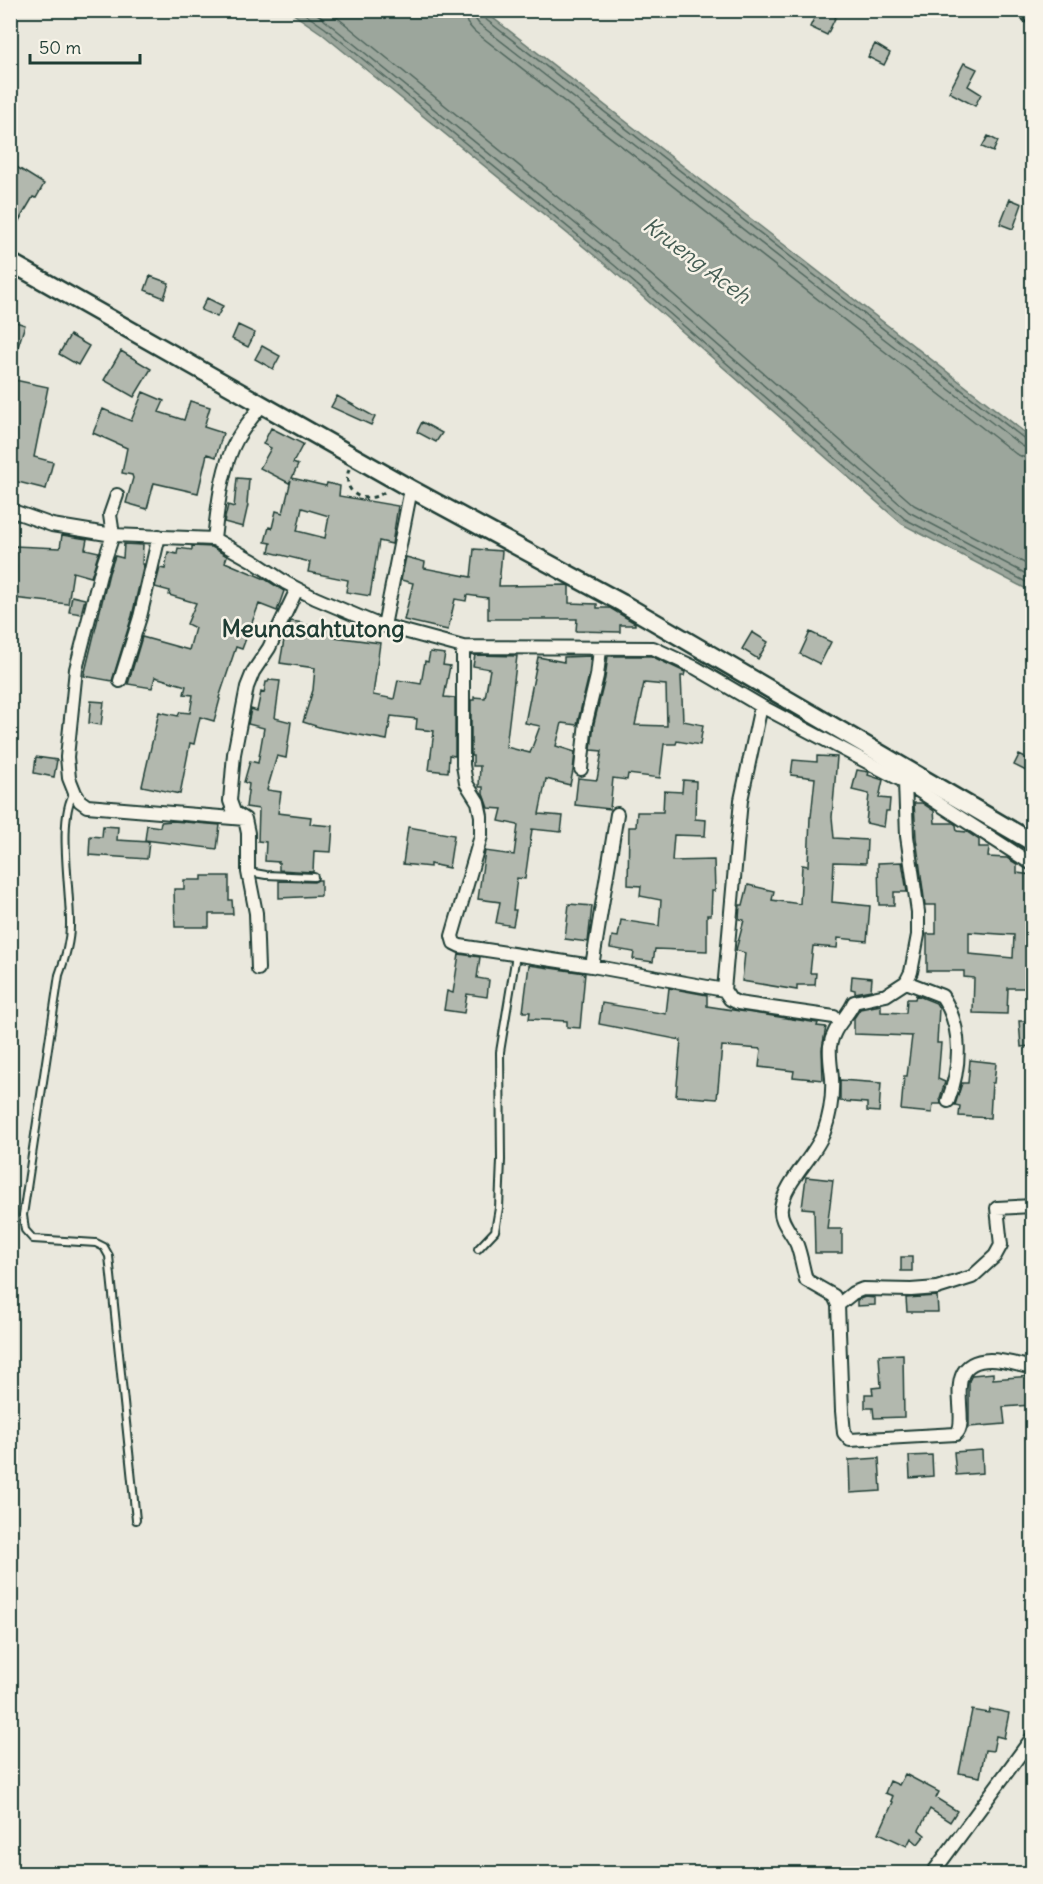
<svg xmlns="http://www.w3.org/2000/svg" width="1043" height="1884" font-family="Delius,sans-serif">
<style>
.water{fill:#9ca69c;stroke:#6a7c72;stroke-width:1.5}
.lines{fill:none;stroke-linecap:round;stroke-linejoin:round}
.shore{stroke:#51675e;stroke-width:1.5}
.building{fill:#b2b8ae;stroke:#1f3d34;stroke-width:1.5;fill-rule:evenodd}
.lane-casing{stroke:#1f3d34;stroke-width:10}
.street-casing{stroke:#1f3d34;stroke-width:16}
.secondary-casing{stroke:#1f3d34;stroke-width:21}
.highway-casing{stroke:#1f3d34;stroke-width:26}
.path{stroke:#1f3d34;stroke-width:3;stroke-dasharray:4.5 4.5;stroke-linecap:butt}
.lane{stroke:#f7f3e8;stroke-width:6}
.street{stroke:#f7f3e8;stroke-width:12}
.secondary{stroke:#f7f3e8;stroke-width:16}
.highway{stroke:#f7f3e8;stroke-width:21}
.labels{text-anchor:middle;stroke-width:5;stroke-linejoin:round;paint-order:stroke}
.water-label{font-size:22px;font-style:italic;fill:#445c53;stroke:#f7f3e8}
.quarter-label{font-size:24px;font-weight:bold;fill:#1f3d34;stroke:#f7f3e8}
</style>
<rect width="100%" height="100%" fill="#eae8dd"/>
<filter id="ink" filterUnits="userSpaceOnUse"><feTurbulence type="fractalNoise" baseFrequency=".0167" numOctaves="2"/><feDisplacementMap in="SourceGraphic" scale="12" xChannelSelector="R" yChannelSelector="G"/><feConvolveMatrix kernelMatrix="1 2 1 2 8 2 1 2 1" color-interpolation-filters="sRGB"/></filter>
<g filter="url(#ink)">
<path class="water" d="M289 11H484L1032 438V592L902 524 611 269 321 33Z"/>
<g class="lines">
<path class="shore" d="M299 10 325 28 614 265 905 519 1032 585
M312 10 619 259 909 512 1032 577
M328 10 625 252 914 505 1032 567
M464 10 467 23 474 31 1016 454 1023 457 1032 459
M473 10 474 17 479 24 1022 446 1032 450
M481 10 484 18 1026 440 1032 442"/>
</g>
<path class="building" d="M818 10H839L827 35 810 27Z
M875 44 890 53 884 65 868 57Z
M964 63 977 69 968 86 981 94 975 106 949 92Z
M988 136 998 141 993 152 982 147Z
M15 166 44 184 36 198 33 197 10 236V174Z
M1010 199 1022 204 1013 229 1000 224Z
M150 276 169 283 164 298 145 290Z
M207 298 223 306 217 317 201 310Z
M10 320 25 325 13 362 10 361Z
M238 325 255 333 248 347 232 339Z
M70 335 89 346 78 365 59 354Z
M262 346 280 356 273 369 255 359Z
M121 351 151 369 134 397 104 380Z
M10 379 48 387 34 457 53 462 46 489 10 480Z
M143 392 164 401 159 412 184 420 190 401 210 407 204 427 223 433 216 457 207 454 198 493 154 483 147 509 126 503 133 478 132 475 122 473 127 448 93 433 103 409 131 421Z
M337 396 375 417 371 425 331 407Z
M422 422 442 433 436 442 417 432Z
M271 428 303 444 293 463 298 465 292 478 326 486 327 483 340 486 339 496 398 506 392 544 379 541 370 596 346 592 348 580 308 572 310 562 269 552 271 543 265 542 269 527 272 528 276 511 283 513 291 480 289 483 260 468 271 448 263 444ZM302 508 329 516 325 538 297 531Z
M237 478 249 479 247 504 248 505 243 527 224 522 228 505 234 507Z
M62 535 87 539 85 549 99 552 91 577 73 572 68 604 13 598 16 566 12 565 14 546 60 548Z
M124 544 143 545 142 564H144L132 616 112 681 84 676 109 573 115 556 123 558Z
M192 546 212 547 227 556 225 562 265 579 284 591 277 611 259 604 242 649 236 647 219 698 220 699 214 721 200 717 194 744 190 743 180 794 142 786 159 712 178 716 180 712 190 713 193 695 184 694 186 686 155 677 152 688 128 684 142 637 189 650 195 628 187 624 196 603 169 595 170 591 155 587 160 568 165 569 168 552 177 554 178 548 192 550Z
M474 549 502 551 499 586 567 585 569 586V603L597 604V608H610L635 623V625H620V632L576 631 577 619H488V598L467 595 466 601 455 599 448 630 404 620 413 583 401 580 406 557 425 562 424 568 471 577Z
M72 596 85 599 81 614 69 612Z
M291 621 303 623V625L336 628 335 637 380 643 373 695 394 699 398 680 421 684 425 661 428 662 430 652 445 654 443 665 450 666 444 697 455 698V756L449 755 448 772 429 770 434 731 416 729 417 719 391 716 387 740 322 728 303 722 313 690 315 668 280 663 285 634Z
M752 632 768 642 758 659 742 649Z
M810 632 831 642 820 664 800 654Z
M475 655 517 656 506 747 530 753 540 726 525 723 538 657 564 662V657L591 656 589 675 577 725 562 723 556 746 575 752 573 771 570 785 546 779 539 814 563 816 561 832 532 829 525 879 517 878 513 910H516L513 926 496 923 500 902 478 899 485 851 514 855 518 825 499 821 502 809 488 808 483 794V787H479L480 766H473V756H471V700H474V697L485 698 490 669 473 666Z
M608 656H651L685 672 684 676H681L683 721 703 725 700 745 677 741 676 744H664L660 778 628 774 627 780 613 778 610 809 575 805 578 778 597 780 602 751 591 750 594 723 605 678ZM644 683 666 685 667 726 635 725Z
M269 680 280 681 275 718 291 722 286 758 277 756 267 790 281 792 278 813 311 817 310 824 333 826 331 852 314 851 313 872 279 870V862L265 861 266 842 258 841 259 809 246 807 249 784 244 782 250 761 258 763 264 728 248 724 251 709 257 711 261 692 264 693 266 682H268Z
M91 701 104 702 101 725 89 723Z
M1019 755 1032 761V774L1014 765Z
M817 756 837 757 832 817 834 838 867 840 866 863 834 862 832 902 870 906 867 941 838 938 837 948 813 946 810 973H816L815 985H797V990L742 981 745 953 736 950 744 920 739 919 740 905H743L748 885 774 891 772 900 800 904 802 865 808 866 810 817H811L815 778 791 775 793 760 817 762Z
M36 757 57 760 54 777 34 773Z
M857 770 869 772 868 775 883 780 879 798 890 799 889 811H886L884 827 866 823 869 794 852 790Z
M683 780 696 781 695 819 706 820 705 836 674 835 672 861 714 860 715 891H712L711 915H707V951L655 949 653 962 633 959 634 952 610 948 612 936 618 937 621 920 659 926 661 900 640 896 641 886 628 885 629 827H636L637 812H663L664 791 682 792Z
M914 803H922L934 811 935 823H953L956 825 957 831 967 832 979 840V847H989L988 857 1007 858 1017 864V873L1032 875V988H1008L1007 1014 973 1013 974 978 964 977V971H927V934H936V905H925L916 838ZM969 932 1014 935 1013 958 969 954Z
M173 821 220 825 217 849 145 840 147 825 160 827 161 822Z
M103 826 118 827 117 840 149 842 147 859 89 855 90 836 102 837Z
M408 827 454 835 449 868 430 864V867L403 864Z
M902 862 907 892H894V905H879L878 863Z
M202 876H229V900H232L233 914H209V927H175L174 889H184V880H202Z
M318 880H321V896L279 898V881L314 882Z
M569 904 592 906 588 942 565 939Z
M459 954 480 957 477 978 489 980 487 997 467 994 464 1013 444 1010 447 991 453 993Z
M529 965 585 973 580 1028 567 1027V1021L529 1019 530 1012H523Z
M852 976 872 978 871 990 855 993V990L851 989Z
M669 988 707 995V1006L818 1023 817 1026 826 1027 822 1049 823 1080 793 1077 794 1071 759 1067 761 1049 722 1046 717 1099 676 1096 681 1040 599 1024 602 1003 666 1014Z
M916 995 936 1003 939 1008 937 1043H941L938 1079 945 1082 940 1098 941 1104H933L932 1113 901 1110 904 1076H907L912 1036 854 1034V1018L860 1009 881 1005V1012L906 1013 907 999H915Z
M1019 1021H1032V1046L1021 1047Z
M970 1060 996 1063 994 1083H992L990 1118 959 1116 960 1106 955 1105 962 1083H968Z
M840 1080 881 1083 879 1112 867 1111V1103L840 1101Z
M806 1177 833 1180 827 1229H842V1253H815L814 1209 802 1208Z
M901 1257H912V1271H901Z
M937 1296 938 1312H907L906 1298Z
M865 1297 875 1298V1305L857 1306V1300Z
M903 1354 904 1417 874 1418 873 1408H865V1394H873L872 1388 881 1387 879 1355Z
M993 1373V1379L1032 1376V1405L1003 1407 1005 1424 969 1427V1381L972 1375Z
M982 1450 983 1473 956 1475 954 1452Z
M932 1455 933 1476 910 1478 909 1456Z
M879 1458 881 1491 850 1493 849 1460Z
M990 1709 1009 1713 1004 1738 996 1736 993 1751 985 1750 980 1777 959 1773 972 1710 989 1713Z
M905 1774 939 1792 936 1798 957 1811 950 1822 930 1809 919 1830 925 1835 918 1844 911 1838 907 1846 879 1833 893 1802 891 1801 893 1796 885 1793 890 1781 899 1785Z"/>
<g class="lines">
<defs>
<path id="lane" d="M74 793C57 818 71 893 70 926 70 943 65 959 59 975L23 1215 25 1230 33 1239 96 1243 104 1247 109 1256 136 1520
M249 872 266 875 314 877
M478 1249 495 1231 499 1208 501 1160 500 1052 516 955"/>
<path id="street" d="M117 495 110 515 113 535 101 571 76 669 67 757 69 778 75 793 80 801 87 806 245 819
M10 510 52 525 113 535 214 539 253 561 286 583 315 598 374 623 463 647 653 648 696 668 761 706 905 782 1032 864
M214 539C218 507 221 468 237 439 244 427 253 416 262 405
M384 626 411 489
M463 647V765L466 783 478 802 481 816V836L452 936 454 943 460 946 592 966 724 990 741 800 761 706
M120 681 140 617 159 536
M581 769 586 722 597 676 600 649
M905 782 907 836 918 912V935L911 972 906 982 886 995 854 1002C847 1018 833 1027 830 1046 829 1056 831 1067 832 1078 833 1096 830 1115 824 1132 814 1158 785 1181 781 1208 779 1221 792 1233 797 1245 801 1256 803 1269 806 1280L834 1296 838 1305 842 1411 844 1433 850 1440 956 1434C972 1421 938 1361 990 1360 1004 1360 1019 1365 1032 1368
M592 966 617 814
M258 969 256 913 248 872V833L245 819 234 812 230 801 234 754 247 687 253 672 269 648 297 589
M906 982 942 996C963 1028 961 1066 948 1101
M724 990 730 999 738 1003 834 1017
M838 1305 853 1293 863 1289 911 1290 937 1288 972 1277 995 1256 1001 1245 997 1208 1032 1206
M932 1874 1032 1738"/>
<path id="secondary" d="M10 262 411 489 622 603 1032 842"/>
<path id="highway" d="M1030 10 1032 12"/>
</defs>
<use href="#lane" class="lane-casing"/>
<use href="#street" class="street-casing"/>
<use href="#secondary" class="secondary-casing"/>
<use href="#highway" class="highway-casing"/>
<path class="path" d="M349 469C341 495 366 506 386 491"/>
<use href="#lane" class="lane"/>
<use href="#street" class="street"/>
<use href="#secondary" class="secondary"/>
<use href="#highway" class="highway"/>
</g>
</g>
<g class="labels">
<g class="water-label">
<text transform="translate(697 260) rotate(37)" y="8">Krueng Aceh</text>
</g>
<g class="quarter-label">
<text x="313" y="637">Meunasahtutong</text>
</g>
</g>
<rect width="1043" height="1884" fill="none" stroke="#f7f3e8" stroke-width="36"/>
<rect x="18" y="18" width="1007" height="1848" fill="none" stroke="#1f3d34" stroke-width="2" filter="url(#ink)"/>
<path d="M30 54v9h110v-9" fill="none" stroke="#1f3d34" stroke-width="3"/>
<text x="39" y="54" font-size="18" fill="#1f3d34" stroke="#f7f3e8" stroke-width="4.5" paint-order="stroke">50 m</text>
</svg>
